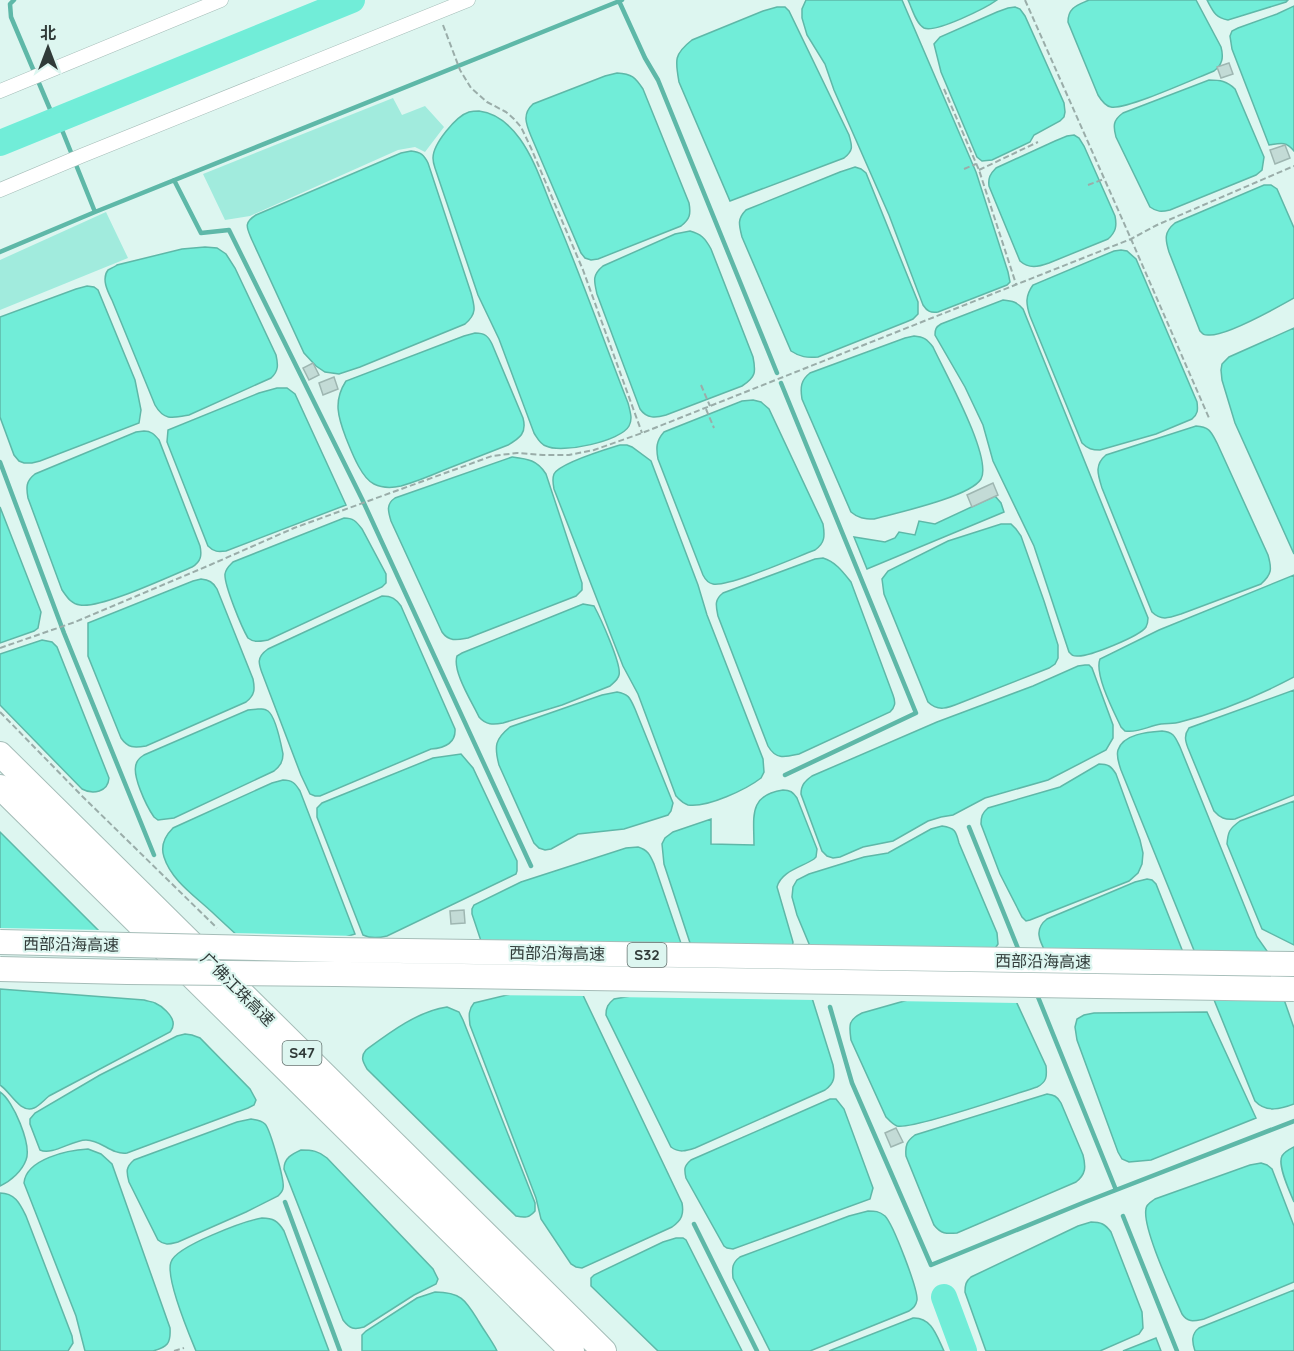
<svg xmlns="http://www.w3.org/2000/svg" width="1294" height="1351" font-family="Quicksand,'Noto Sans SC',sans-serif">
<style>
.green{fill:#a1ebdd}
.water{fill:#71edd8;stroke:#5eb8a8;stroke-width:1.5}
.pier{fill:#ddf6f0}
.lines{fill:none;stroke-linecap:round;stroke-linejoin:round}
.stream{stroke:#5eb8a8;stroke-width:4.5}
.river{stroke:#71edd8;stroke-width:26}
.building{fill:#c3dbd6;stroke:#9eb6b1;stroke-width:1.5}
.street-casing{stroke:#a5bdb8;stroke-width:15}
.highway-casing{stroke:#a5bdb8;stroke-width:26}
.path{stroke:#9aada9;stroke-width:2;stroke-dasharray:6 3;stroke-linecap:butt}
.street{stroke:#fff;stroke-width:14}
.highway{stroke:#fff;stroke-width:24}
.highway-bridge-casing{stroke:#a5bdb8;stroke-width:26;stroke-linecap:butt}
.highway-bridge{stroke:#fff;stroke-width:24}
.labels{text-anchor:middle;stroke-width:4.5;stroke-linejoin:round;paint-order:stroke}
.shield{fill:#ddf6f0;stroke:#657370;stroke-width:1.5}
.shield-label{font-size:15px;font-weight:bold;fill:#313b39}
.street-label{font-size:16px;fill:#313b39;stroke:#ddf6f0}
</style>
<rect width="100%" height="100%" fill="#ddf6f0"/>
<path class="green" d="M393 98 402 115 425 106 444 127 425 152 415 147 398 150 250 216 225 220 203 174Z
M106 212 128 258 0 310V260Z"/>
<path class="water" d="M806 0H902L976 172 1008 272 1010 282 1007 285 938 312C930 313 927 311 923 305L889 215 834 90 825 64 807 35 802 18V9Z
M908 0H997C986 8 936 33 924 28 916 24 912 8 908 0Z
M1089 0H1196L1221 47C1224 58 1222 65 1214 71 1196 78 1126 110 1111 107 1105 106 1101 100 1098 95L1068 22C1068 7 1078 5 1089 0Z
M1207 0H1288L1286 2 1228 20C1215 18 1213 11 1207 0Z
M1294 6V151C1286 141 1281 143 1269 145L1232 49 1230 36 1232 31 1238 28 1277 14Z
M777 7H785L789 11 849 135C852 146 854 150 844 158L730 201 679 82C675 60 674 54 692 40L763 11Z
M1015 7 1020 9 1025 16 1064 103 1065 112 1064 117 1060 121 1034 135 1030 142 992 160 982 161 977 157 941 72 934 44 940 37 997 12 1008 8Z
M617 73C632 74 635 77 643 89L689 203C691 214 690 219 681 226L598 259 591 260 585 258 581 253 531 136C526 124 522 114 533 104L605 76Z
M1209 80C1220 80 1227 81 1235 89L1264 157 1262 170 1256 175 1170 210C1161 212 1157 212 1150 207L1116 137C1113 126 1113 120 1123 113Z
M479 111C496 113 510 125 520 139 535 160 543 186 553 210 580 273 603 339 628 403 630 411 633 419 629 426 621 441 562 454 546 446 540 444 538 439 534 433L499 339 478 295 435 168C434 165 433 161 433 158 433 144 456 116 469 112 473 111 476 111 479 111Z
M1074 135 1079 138 1084 146 1115 216C1117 226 1116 232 1108 239L1049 263C1038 267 1029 269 1020 261L989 186C988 178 990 174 996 168L1055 141 1067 136Z
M411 151C421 152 424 155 428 163L471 293C475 307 477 314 465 324L360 367 339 374 325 372 316 366 304 353 252 240C247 228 243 223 256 215L401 153Z
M855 167 861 169 866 173 918 302V314L913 319 906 322 818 357C807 358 800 357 791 351L742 237C739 225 737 219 746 210L840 172Z
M1264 185H1271L1277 189 1294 228V298C1278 307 1225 337 1208 335 1203 335 1203 334 1200 331L1169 252C1165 239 1164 232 1175 223Z
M690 231C701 234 705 238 711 249L753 357C756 372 756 377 742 386L666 415C656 418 647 419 640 409L597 294C594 281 592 275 603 266L675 234Z
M205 247 217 248 226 254 235 268 276 355C278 364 279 371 271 378L189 415C173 418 164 421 155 405L112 300C108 292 101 279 108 270 108 270 116 266 117 265L182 249Z
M1121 250 1127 251 1136 259 1197 402C1198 410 1198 414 1192 419L1156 434 1100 450C1092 450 1088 449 1082 443L1030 316C1026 304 1025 296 1033 285L1114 251Z
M87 286 94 287 98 290 135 380 141 410 139 423 40 461 32 463H24L19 461 14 455 0 417V317L76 289Z
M1003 300C1013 301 1017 302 1023 309L1148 618C1148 622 1148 623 1146 627 1140 636 1089 657 1077 656 1072 656 1072 655 1069 652L1034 546 993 461 983 425 965 387 935 335C935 329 936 327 941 324Z
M1294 328V554L1235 423 1222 380 1221 370 1222 364 1229 357Z
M475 333C485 333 488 336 492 344L523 418C527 433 520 438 508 445 487 453 465 462 444 470 430 476 415 482 401 486 392 488 382 488 374 484 361 478 351 450 346 438 338 417 333 401 346 381L464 336Z
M914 336C924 337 927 339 933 347 943 369 993 458 981 479 970 497 896 513 874 519 864 519 858 518 851 512L802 399C800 387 801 380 810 373L905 338Z
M277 388H287L295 394 346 505 226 551C218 552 214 552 208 546L167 442 168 430 259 393Z
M753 400 761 402 769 409 823 524C825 536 825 543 815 550 796 557 729 587 713 584 708 583 705 579 703 575L658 459C656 448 656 441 664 432L742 401Z
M1196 426C1210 427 1211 432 1217 443L1268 555C1272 569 1272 574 1261 584L1181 614C1169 618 1161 621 1152 612L1102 488C1098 475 1094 465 1106 455Z
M144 431C151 431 154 434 159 440L200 546C202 555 201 562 192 567 170 576 100 609 80 605 71 604 67 597 62 590L28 498C26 487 26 481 35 474L136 432Z
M620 445H627L632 447 651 461 698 585 707 615 763 759 764 772 761 778C747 789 707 808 688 805 682 803 680 800 676 796L638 694 623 666 554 489C553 484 552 479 554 474 560 463 607 449 620 445Z
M512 457C528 459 537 460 546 474L582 583V590L576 596 468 638C457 640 449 642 442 632L391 521C388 511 386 504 395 498Z
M995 496 1001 503 1004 512 867 569 854 537 885 542 895 538 899 532 915 535 919 521 935 524Z
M0 507 41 612 38 628 34 631 0 643Z
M344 518C353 518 356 521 362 529L386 574V583L382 587 268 640C261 641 254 643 248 638 242 628 224 585 225 574 226 568 229 566 233 562Z
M1001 524H1011L1016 529 1021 536 1044 601 1058 645V658L1055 664 1049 668 960 703C948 708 938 712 928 702L884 594 882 579 888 571 948 541Z
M823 558C836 562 843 572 851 582L893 695C896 703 895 707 890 712L799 754C785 757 776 760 768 746L718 616C716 606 714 600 723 593L815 559Z
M1294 575V677C1258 696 1220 712 1180 722 1174 724 1168 723 1161 724 1148 726 1139 733 1125 731L1121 727C1114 712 1094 674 1100 659L1159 630Z
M201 579C209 580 213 582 217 589L253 679C255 689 255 695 246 702L146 746C134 748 128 748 121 738L88 656V623L193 581Z
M382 596C392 596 396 599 401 606L455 729C456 744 444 748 431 749L320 796H315L310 794 301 775 264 678C259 665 255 658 268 649Z
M583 604 594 606C600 617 622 665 619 675 618 680 613 683 610 686L562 705 503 723C493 725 486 725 479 717 472 702 452 671 457 656L462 653Z
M42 640 52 642 57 647 109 778C108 792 93 795 82 789L0 705V654Z
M1085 665H1089L1092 668 1113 725V738L1106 750 1048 780 985 798 953 815 941 817 928 821 893 841 863 847 840 857 833 858 827 856 822 851 801 794C801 785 805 781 812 776L937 722 1033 686 1078 666Z
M1294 690V795L1235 819C1225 820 1220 818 1214 811L1188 748C1185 740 1184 735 1189 728Z
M617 692C629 694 630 698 635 709L673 803 671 811 668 815 624 829 578 834 551 849 545 850 539 848 534 843 499 765C494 746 495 739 510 727L602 695Z
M258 709C263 709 264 708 268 711 276 717 281 744 283 754 283 762 280 766 274 771L174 818 158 820 154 817C147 807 130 773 137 762 138 759 141 757 144 755L248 710Z
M1162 731C1174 732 1175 737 1180 747L1257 937 1267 951 1294 1028V1104C1281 1109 1266 1113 1255 1101L1121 770C1119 764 1116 756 1118 750 1123 734 1148 732 1162 731Z
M461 754 473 768 517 861V871L516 874 387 936C379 938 371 939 363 935L317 817V808L322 803 433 758Z
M1099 764C1108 764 1111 766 1116 774L1140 840 1143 853 1142 864 1138 873 1129 881 1030 920 1026 921 1022 917 1000 874 981 824C981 817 982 813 988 808L1060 787Z
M283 780C292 780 295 783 300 791L355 934 266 962C248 945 230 929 212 912 195 896 171 880 164 857 160 845 165 836 173 828L272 783Z
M783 790C790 790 793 792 797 798L817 849 816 857 814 859C802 867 781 871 777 887L793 942 792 949 693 952 664 864 662 844 665 838 673 832 711 819V844L754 845C754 817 748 795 783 790Z
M1294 801V945L1262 929 1227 844C1228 832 1229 829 1240 821Z
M942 826C955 828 956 831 959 843L997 933 998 944 994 950 827 987 797 915 792 897 793 887 797 880 809 874 864 857 888 853 931 829Z
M0 832 107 939 0 936Z
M638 847C648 850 650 855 654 864L687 961 491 971 472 914V909L474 905 521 882 626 848Z
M1147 879 1152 880 1156 884 1194 980 1046 953C1039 940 1034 929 1047 919L1135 882Z
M802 966 833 1065C835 1076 835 1083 825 1090L695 1148C686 1151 679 1153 671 1147L606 1015C606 1007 608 1004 614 999Z
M1003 973 1046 1066C1047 1076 1047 1082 1037 1087 1015 1094 912 1130 897 1126 892 1124 889 1120 886 1117L851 1040C849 1025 848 1020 862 1013Z
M556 983 581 991 682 1203C684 1214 682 1220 672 1227L582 1268 576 1267 571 1264 541 1219 536 1198 470 1025C469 1016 468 1010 474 1003Z
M0 989 144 1000C146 1001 154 1002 155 1003 162 1006 172 1015 173 1022 174 1027 172 1029 170 1032L49 1096C44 1100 39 1106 34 1108 20 1114 10 1091 0 1085Z
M447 1007 459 1012 463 1020 535 1203V1211C529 1218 525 1218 516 1216L367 1069C363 1062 360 1057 366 1050 389 1033 418 1011 447 1007Z
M1207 1012 1256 1118 1151 1160 1129 1162 1122 1159 1118 1152 1077 1040 1075 1027 1077 1019 1084 1015 1094 1013Z
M185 1034 192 1035 200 1038 250 1089 256 1100 254 1105 248 1108 127 1153C111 1155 102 1140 86 1140 72 1140 52 1156 40 1150L30 1124V1119L35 1113 100 1075 177 1036Z
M0 1092C13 1100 32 1145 26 1160 22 1171 11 1181 0 1186Z
M1047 1094C1054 1095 1057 1096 1061 1103L1083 1155C1086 1167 1086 1174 1076 1182L957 1233C946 1234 941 1234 934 1225L906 1156C905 1145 907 1141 915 1135Z
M830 1099H836L844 1109 873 1188 870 1199 733 1249 727 1248 724 1246 686 1178C684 1169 684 1166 691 1160Z
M251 1119C256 1120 261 1120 265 1124 270 1129 285 1181 283 1188 283 1191 280 1194 278 1196L246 1212 178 1242C170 1244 165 1246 158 1240L129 1182C126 1171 126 1167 134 1160L237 1122Z
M1294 1147V1202C1290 1192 1277 1165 1282 1156 1285 1151 1290 1149 1294 1147Z
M88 1149 101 1154 112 1164 170 1328C171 1344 167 1347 153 1351H85L76 1316 24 1183C26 1159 68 1150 88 1149Z
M301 1150C312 1150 319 1151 327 1158L433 1269 438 1279 436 1284 414 1295 364 1327C354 1330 350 1329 343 1320L284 1169C284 1158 292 1154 301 1150Z
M1261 1163 1267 1165 1272 1169 1294 1226V1282L1204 1319C1194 1321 1188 1323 1182 1314 1173 1293 1142 1228 1146 1209 1146 1204 1151 1202 1155 1199L1250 1165Z
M0 1193C15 1193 20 1204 26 1216L72 1336 73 1343 68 1351H0Z
M868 1211C875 1211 879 1211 885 1216 893 1224 918 1289 917 1300 916 1306 913 1308 909 1311L810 1351H770L733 1278C732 1268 732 1263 740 1257L849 1216Z
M262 1218C273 1218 278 1221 284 1231L329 1351H196C189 1334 165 1278 171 1262 176 1246 245 1221 262 1218Z
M1091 1222C1101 1222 1105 1224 1111 1232L1142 1312 1143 1328 1139 1334 1100 1351H986L965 1292C965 1285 966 1281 971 1277L1078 1226Z
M676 1238H683L686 1240 742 1351H658L591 1286V1278L594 1275 663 1242Z
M1294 1290V1351H1195C1192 1342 1191 1334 1199 1328Z
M435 1292C462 1292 466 1301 479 1322 485 1332 492 1341 497 1351H362V1335L366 1331 417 1298Z
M913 1318C932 1317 937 1337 944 1351H829Z
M1156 1338 1161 1351H1123Z"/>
<path class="pier" d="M0 928 102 930 109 937 0 939Z
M230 933 357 936 266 965Z
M802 963 804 965 816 1000 613 997Z
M1003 970 1006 971 1020 1003 892 1001Z
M556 980 583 989 586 996 493 995Z"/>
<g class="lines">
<path class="stream" d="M14 0 10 4 11 17 55 121
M619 1 645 58 658 80 777 373
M58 120 95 212
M174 180 201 233 229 230 362 499 531 866
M0 252 95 212 622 0
M781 383 916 713 785 775
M0 462 64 633 154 855
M969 827 1019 951
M1036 992 1116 1190
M830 1007 852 1083 931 1265 1085 1202 1294 1121
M285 1202 340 1351
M1123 1216 1177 1351
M694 1224 757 1351"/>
<path class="river" d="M0 143 352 0
M944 1297 964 1351"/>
</g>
<path class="building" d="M1229 63 1233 74 1221 78 1217 67Z
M1285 145 1290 158 1275 164 1270 150Z
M313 363 319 375 309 380 303 368Z
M334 377 338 389 323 395 319 383Z
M993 483 998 495 972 507 967 495Z
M464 910 465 923 451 924 450 911Z
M896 1128 903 1142 891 1147 885 1133Z"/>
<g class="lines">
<defs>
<path id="street" d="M0 91 221 0
M0 190 81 156 468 0"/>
<path id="highway" d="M0 754 604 1351
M0 787 572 1351"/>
</defs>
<use href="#street" class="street-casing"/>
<use href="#highway" class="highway-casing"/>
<path class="path" d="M1025 0 1131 239 1209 418
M443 25 460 70 471 88 487 102 506 112 514 119 521 127 531 148 583 270 642 433
M944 89 979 170 1016 284
M964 169 976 164
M979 170 1038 142
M1088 185 1104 179
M701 385 710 406
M706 409 714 428
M0 648 75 622 210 565 294 528 492 456 517 453 543 455H569L594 450 642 433 1131 239 1157 225 1294 166
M0 712 83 797 217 928
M174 1351 184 1348"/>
<use href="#street" class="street"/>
<use href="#highway" class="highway"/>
<defs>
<path id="highway-bridge" d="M0 942 336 950 1294 964
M0 969 127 972 335 974 1294 989"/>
</defs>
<use href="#highway-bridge" class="highway-bridge-casing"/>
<use href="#highway-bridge" class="highway-bridge"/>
</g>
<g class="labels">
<g class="shield">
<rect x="627.5" y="943" width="39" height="24" rx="4.5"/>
<rect x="282.5" y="1041" width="39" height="24" rx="4.5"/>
</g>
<g class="shield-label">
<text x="647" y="960">S32</text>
<text x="302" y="1058">S47</text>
</g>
<g class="street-label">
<text transform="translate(71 944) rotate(1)" y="6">西部沿海高速</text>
<text transform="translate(557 953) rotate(1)" y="6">西部沿海高速</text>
<text transform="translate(1043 961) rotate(1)" y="6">西部沿海高速</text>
<text transform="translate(238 989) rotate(45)" y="6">广佛江珠高速</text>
</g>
</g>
<g transform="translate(48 48)" stroke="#ddf6f0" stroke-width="4.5" paint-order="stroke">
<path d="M0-4.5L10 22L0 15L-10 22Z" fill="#313b39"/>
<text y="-9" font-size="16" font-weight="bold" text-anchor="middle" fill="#313b39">北</text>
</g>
</svg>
